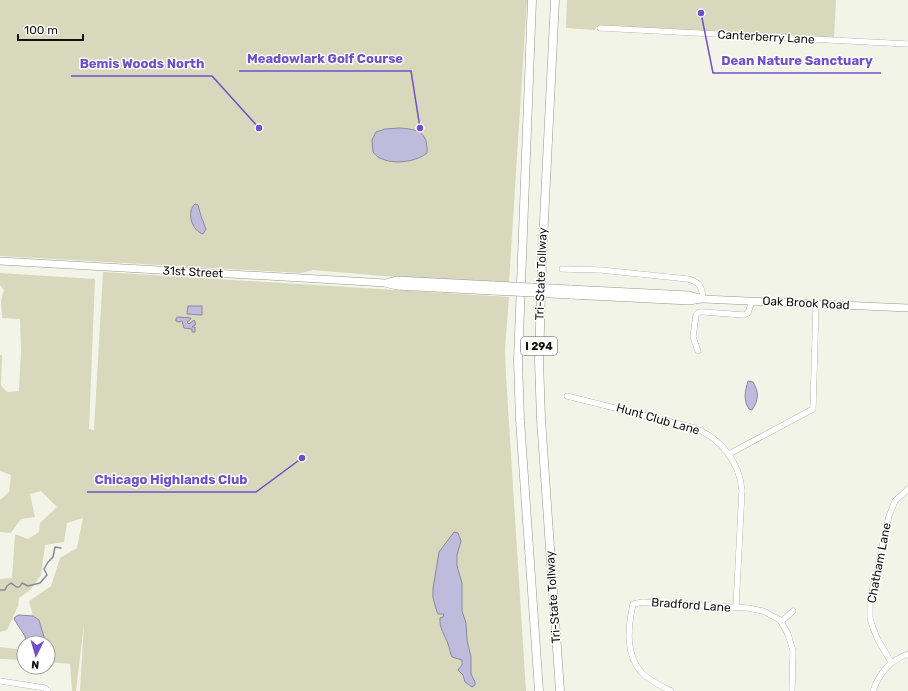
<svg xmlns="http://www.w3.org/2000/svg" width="908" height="691" font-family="Rubik,sans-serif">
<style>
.green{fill:#d7d8bc}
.water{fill:#bfbbdc;stroke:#8b889e}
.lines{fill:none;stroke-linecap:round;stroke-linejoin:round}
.stream{stroke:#8b889e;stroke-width:1.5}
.minor-casing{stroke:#96978c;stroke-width:6}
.major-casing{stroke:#96978c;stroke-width:8}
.highway-casing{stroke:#96978c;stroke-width:9}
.minor{stroke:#fff;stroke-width:5.5}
.major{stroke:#fff;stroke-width:7}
.highway{stroke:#fff;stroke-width:8}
.major-bridge-casing{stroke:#96978c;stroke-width:8;stroke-linecap:butt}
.major-bridge{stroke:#fff;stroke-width:7}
.labels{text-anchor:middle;stroke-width:3;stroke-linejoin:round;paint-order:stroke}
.shield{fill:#fff;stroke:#585856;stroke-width:1}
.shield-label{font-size:11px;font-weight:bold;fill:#11110d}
.street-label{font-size:12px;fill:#11110d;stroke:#fff}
.leader{fill:none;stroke:#704fc9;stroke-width:1.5}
.callout-dot{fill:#704fc9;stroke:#fff;stroke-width:1.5}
.callout-label{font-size:13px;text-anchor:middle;font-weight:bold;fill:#704fc9;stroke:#fff;stroke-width:3;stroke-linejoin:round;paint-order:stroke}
</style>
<rect width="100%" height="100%" fill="#f3f4e8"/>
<path class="green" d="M0 0H527L509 282 383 276 313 270 301 273 0 256Z
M567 0H836L834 39 597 26 595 30 566 28Z
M103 272 509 297 505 349 506 376 526 691H80L84 623 76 691H72L70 664 48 662V643H42C45 634 42 620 33 616L29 601 51 586 60 558 77 548 83 518 67 523 64 542 45 545 41 575 30 590 19 598 18 606 7 630 0 632V579L12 578 15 534 28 539 39 532 40 523 57 507 41 491 30 494 35 517 21 519 11 533 0 532V500L9 492 11 475 0 471V355H2L1 385 7 392 19 391 21 351 20 319 2 318 1 301 4 290 0 285V273L95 279 89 429 94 430Z
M0 647 24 650V660L0 659Z"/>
<path class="water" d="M399 128C418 129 428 132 427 153 416 162 393 165 380 158 377 157 375 154 373 152L372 140 376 132 385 129Z
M195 204 198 205 201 216 206 229 203 234C192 231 186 212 195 204Z
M188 306H202V315L187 314Z
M178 317 191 318 190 320 187 322 189 324 194 320 196 324 192 327H195V332H192V329L184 328 182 321 178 322 176 321V318Z
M748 381 753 382C759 392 759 400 752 410L749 409C743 400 745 391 748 381Z
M454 532 458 533 461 541 457 555V566L462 583V611L466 623 467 640 471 657V674L475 682V685L472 687 465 682 463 675 458 670 462 665V660L452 657C450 653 450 649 448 644 445 635 439 628 440 618L443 617 444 614H438L437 612 433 598V589L439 552Z
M19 615 33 616 39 620 44 637 42 643H26L25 636 14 619 15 617Z"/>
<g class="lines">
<path class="stream" d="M0 590H5L7 586 11 583C16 586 18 591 22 583L28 586 40 583 47 575 44 569 48 562 53 557 55 547 61 548"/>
<defs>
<path id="minor" d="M600 28 908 44
M562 269 601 270 688 279C700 282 702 287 703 299
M698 351 693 337 696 315 699 312H704L744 315 748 313 752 301
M567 396 695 428C721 439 739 461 742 490L736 607
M729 454 813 409 816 304
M781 622 793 611
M891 662 878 640 873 628 870 618V601L889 516 895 501 908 489
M0 681 45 688 48 691
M671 691C661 686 650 681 642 673 625 655 628 627 633 604L643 602 748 608 763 611 780 620 788 634 793 651 792 691
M873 691C879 673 891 660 908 654"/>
<path id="major" d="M0 261 336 280 385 283 396 286 493 291
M386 283 396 280 494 285
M570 289 689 295 703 299 908 308
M570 295 689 301 701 299"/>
<path id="highway" d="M532 0 518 361 520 420 539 691
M555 0 542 261 539 361 541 419 560 691"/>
</defs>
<use href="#minor" class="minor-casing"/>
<use href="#major" class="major-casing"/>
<use href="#highway" class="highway-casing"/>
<use href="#minor" class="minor"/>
<use href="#major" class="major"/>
<use href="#highway" class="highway"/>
<defs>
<path id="major-bridge" d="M494 285 570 289
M493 291 570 295"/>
</defs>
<use href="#major-bridge" class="major-bridge-casing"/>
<use href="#major-bridge" class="major-bridge"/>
</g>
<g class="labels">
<rect class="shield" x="521" y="337" width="36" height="18" rx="3"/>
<g class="shield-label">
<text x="539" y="350">I 294</text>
</g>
<g class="street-label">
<text transform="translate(766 37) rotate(3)" y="4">Canterberry Lane</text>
<text transform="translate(193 272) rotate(3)" y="4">31st Street</text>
<text transform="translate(541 274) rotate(-88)" y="4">Tri-State Tollway</text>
<text transform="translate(806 303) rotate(3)" y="4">Oak Brook Road</text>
<text transform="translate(658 419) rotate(16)" y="4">Hunt Club Lane</text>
<text transform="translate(879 563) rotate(-79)" y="4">Chatham Lane</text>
<text transform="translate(553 597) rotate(-94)" y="4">Tri-State Tollway</text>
<text transform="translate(691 605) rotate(4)" y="4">Bradford Lane</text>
</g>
</g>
<path class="leader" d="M420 128L411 71H239M701 13L713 73H881M259 128L212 76H71M302 458L256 492H87"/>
<g class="callout-dot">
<circle cx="420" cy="128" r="4"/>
<circle cx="701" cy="13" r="4"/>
<circle cx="259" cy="128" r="4"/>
<circle cx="302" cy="458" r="4"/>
</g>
<g class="callout-label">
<text x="325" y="63">Meadowlark Golf Course</text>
<text x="797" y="65">Dean Nature Sanctuary</text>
<text x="142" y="68">Bemis Woods North</text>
<text x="171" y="484">Chicago Highlands Club</text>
</g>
<g transform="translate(36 655) rotate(185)"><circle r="19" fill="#ffffff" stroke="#a0a09e"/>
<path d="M0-3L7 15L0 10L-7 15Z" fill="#704fc9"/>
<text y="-6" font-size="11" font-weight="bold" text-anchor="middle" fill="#11110d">N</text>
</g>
<path d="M18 34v6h65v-6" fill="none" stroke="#11110d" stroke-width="2"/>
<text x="24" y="34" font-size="12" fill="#11110d" stroke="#ffffff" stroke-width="3" paint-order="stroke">100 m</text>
</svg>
